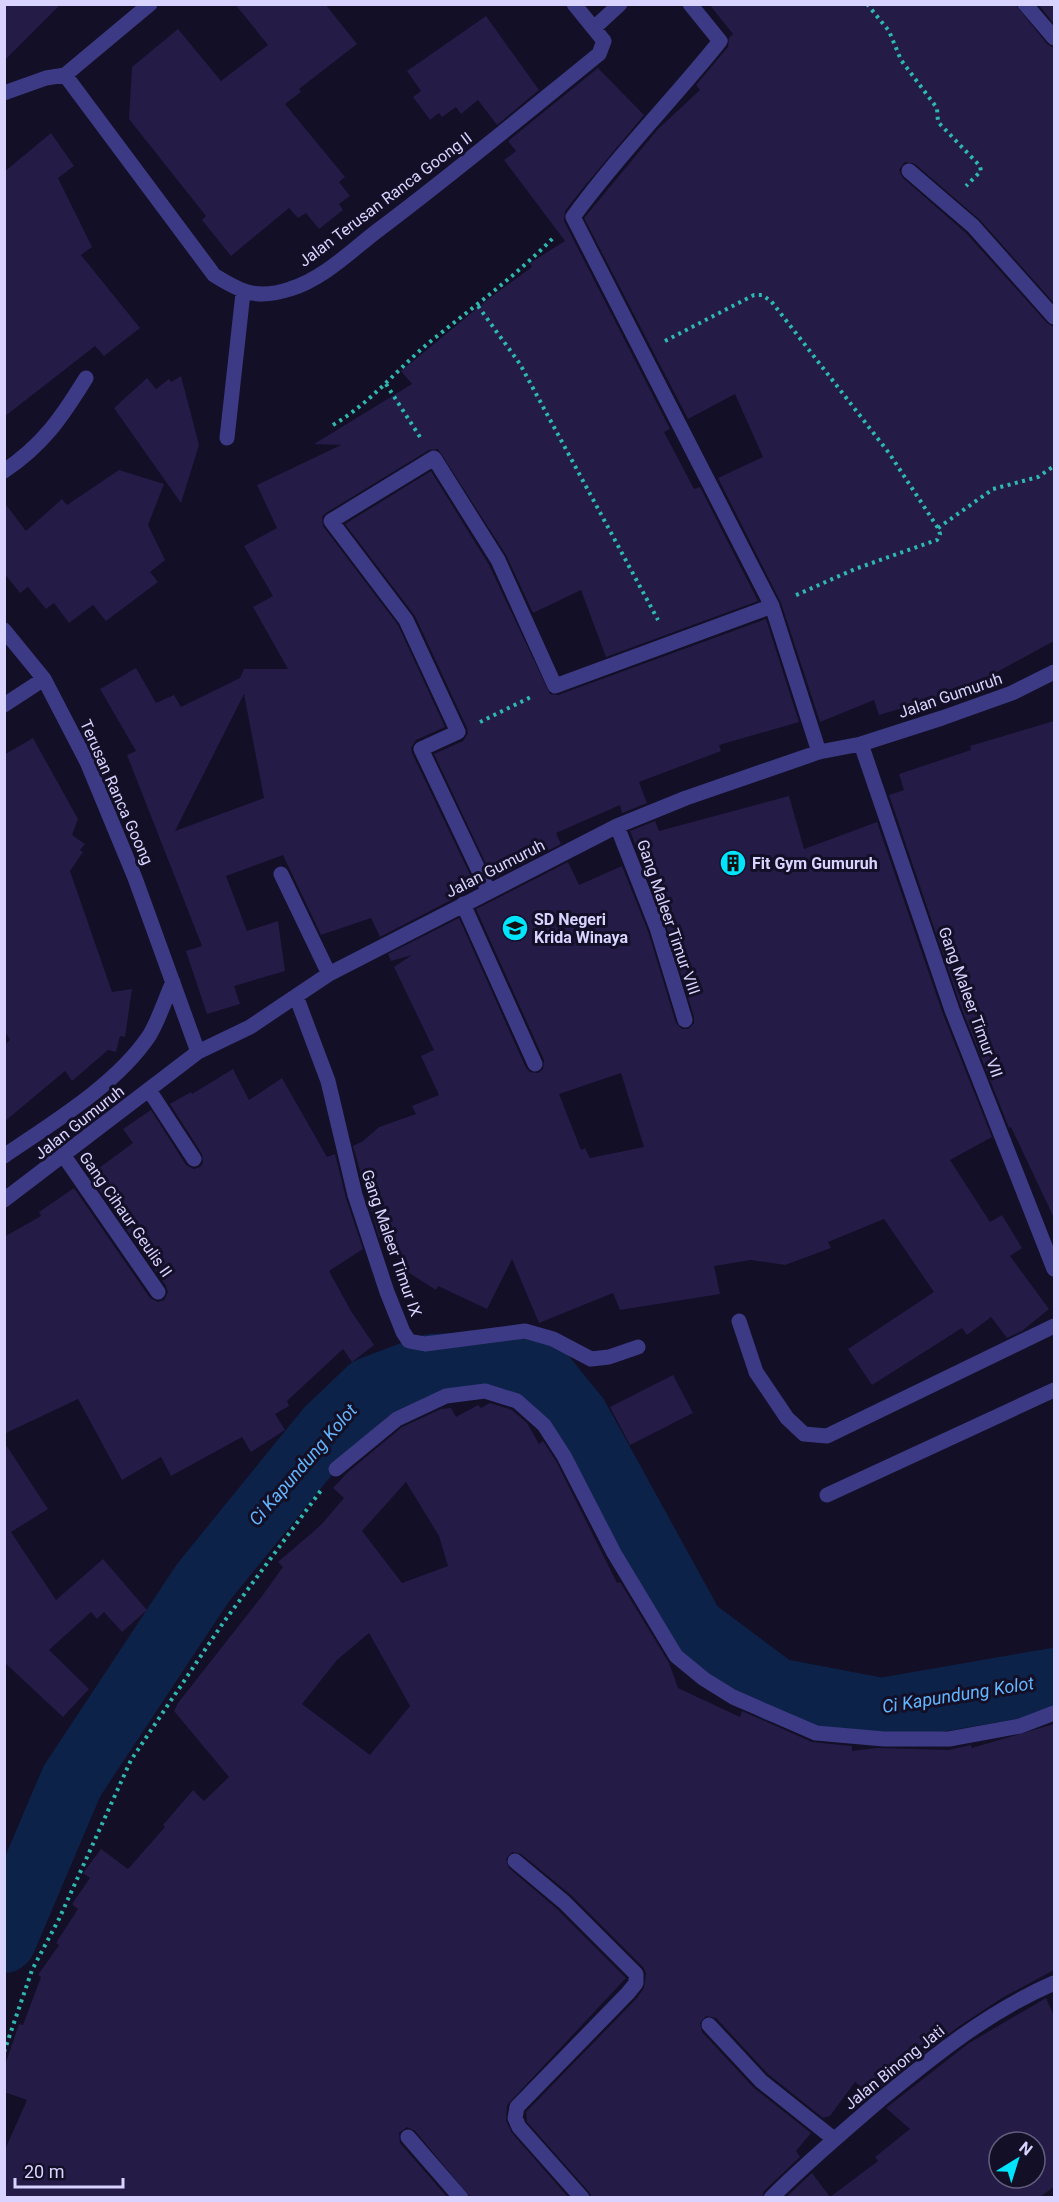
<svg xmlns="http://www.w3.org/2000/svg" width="1059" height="2202" font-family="Roboto,sans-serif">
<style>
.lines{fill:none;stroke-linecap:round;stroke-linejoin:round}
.river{stroke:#0c2248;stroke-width:64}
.building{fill:#241b47;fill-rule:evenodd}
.path{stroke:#2fb8b0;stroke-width:4;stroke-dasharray:3 4.5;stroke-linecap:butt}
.minor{stroke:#3d3a85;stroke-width:15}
.labels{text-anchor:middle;stroke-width:6;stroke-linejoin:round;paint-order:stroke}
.street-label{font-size:16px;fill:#d9d4ff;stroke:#130f26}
.poi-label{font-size:16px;font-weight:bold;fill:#d9d4ff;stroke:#130f26;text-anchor:start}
.water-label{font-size:18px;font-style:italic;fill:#62b6ff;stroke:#130f26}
</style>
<rect width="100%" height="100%" fill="#130f26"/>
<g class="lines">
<path class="river" d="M4 1941 72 1781 202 1584 328 1429 370 1389 431 1366 503 1363 543 1375 577 1417 693 1628 776 1690 881 1710 1054 1680"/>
</g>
<path class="building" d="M4 4H61L4 61Z
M235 4H325L357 44 299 89 301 92 285 104 345 177 339 182 350 196 339 204 343 210 319 229 306 213 298 218 289 208 231 256 202 220 206 216 129 119 132 67 178 29 221 81 268 45Z
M709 4H1015L1047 44 1054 48V303L980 220 915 164 905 162 899 170 903 178 966 233 1047 323 1054 327V641L986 678 939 697 879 715 874 700 820 722 781 603 718 478 763 457 735 394 688 419 584 218 658 129 700 90 696 85 728 47 729 38 733 34Z
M1038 4H1054V24Z
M486 16 539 90 497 125 478 100 461 114 456 107 442 117 439 113 430 120 413 97 421 91 407 71Z
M598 68 644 115 583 188 565 211 564 221 670 429 664 432 694 489 700 487 758 601 606 657 581 590 533 613 506 555 438 449 429 450 326 513 322 517 323 526 398 625 445 727 416 740 411 748 412 753 476 887 380 937 371 918 321 935 283 855 226 876 247 931 278 921 285 971 234 986 240 1004 207 1014 186 951 202 946 127 755 136 751 100 689 136 668 156 703 174 695 181 707 240 678 244 669H288L253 607 273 596 244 546 277 528 257 485 341 445 314 444 412 384 401 371 491 297 532 267 530 263 565 241 504 160 516 151 508 141ZM244 694 264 798 175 831Z
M51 133 74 166 58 178 92 247 81 255 140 328 104 356 95 346 4 417V172Z
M181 376 199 445 181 503 114 408 147 378 156 389 169 379 171 382Z
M119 470 164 484 148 525 165 560 150 572 158 582 106 621 93 605 69 623 54 603 46 609 28 587 20 593 4 573V502L26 531 62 499 67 505Z
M431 471 489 565 550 694 558 695 766 619 799 722 719 745 721 751 639 782 647 803 622 813 620 805 556 833 561 844 493 879 434 754 463 741 468 733 467 728 415 616 345 524Z
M1054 721V1218L1011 1127 1009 1128 961 1007 889 795 904 790 899 774 971 750 970 746Z
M33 738 78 819 72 835 85 844 80 850 83 852 70 871 112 992 132 989 125 1037 120 1036 116 1052 108 1050 72 1081 65 1071 4 1122V1045L10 1040 4 1030V755Z
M789 796 804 849 877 822 943 1014 992 1137 950 1160 990 1222 1002 1215 1022 1248 1010 1256 1049 1309 1022 1331 1007 1338 991 1317 967 1335 962 1328 872 1385 848 1349 934 1292 884 1219 828 1242 831 1248 785 1265 751 1260 714 1266 720 1294 620 1310 613 1293 539 1323 512 1259 487 1309 438 1286 436 1290 403 1269 387 1233 379 1238 353 1146 363 1141 379 1127 416 1114 412 1106 439 1095 421 1056 434 1050 394 967 412 955 391 961 388 954 459 918 526 1068 530 1072 538 1073 543 1069 544 1060 476 909 568 862 579 885 622 866 648 931 676 1023 682 1029H688L694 1023V1017L666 925 630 831 655 821 659 831ZM621 1073 644 1147 590 1158 585 1148 581 1150 559 1094Z
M233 1069 249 1100 282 1078 327 1157 335 1154 346 1198 363 1249 329 1271 351 1311 374 1345 352 1362 343 1349 287 1401 289 1406 275 1414 285 1430 251 1452 242 1437 171 1476 161 1457 122 1480 78 1399 4 1434V1237L41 1216 39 1212 74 1188 150 1298 158 1302 164 1300 168 1292 166 1286 90 1177 92 1173 133 1143 123 1129 151 1110 186 1165 194 1169 200 1167 203 1163 202 1154 170 1104 191 1092 192 1094Z
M673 1375 693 1413 630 1445 610 1407Z
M490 1403 512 1410 527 1423 539 1444 543 1441 556 1461 617 1583 620 1582 669 1663 678 1688 740 1717 742 1711 812 1742 852 1746V1751L877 1748 949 1750 971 1745 972 1748 1054 1724V1970L1002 1998 958 2027 871 2095 855 2082 830 2116 823 2118 768 2074 716 2018 706 2016 700 2023 702 2032 754 2088 811 2133 796 2151 800 2157 764 2191 762 2198H592L589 2192 527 2122 526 2112 636 1999 644 1988 646 1973 643 1967 571 1895 521 1854 512 1852 506 1859 509 1868 557 1909 626 1978 507 2105 506 2121 512 2133 569 2198H471L415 2131 407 2127 399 2133 400 2143 448 2198H4V2152L27 2100 4 2092V2068L19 2024 23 2025 41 1977 38 1975 59 1945 56 1943 78 1909 72 1904 90 1878 83 1873 101 1849 128 1869 165 1827 163 1825 193 1790 204 1801 229 1777 174 1711 178 1703 262 1596 283 1567 278 1562 321 1525 344 1498 333 1488 348 1472 402 1427 441 1409 451 1408 456 1417 478 1405 481 1408ZM406 1482 439 1536 448 1566 402 1583 362 1531ZM369 1633 410 1706 370 1755 302 1704 337 1660Z
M4 1442 48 1509 11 1532 56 1600 103 1559 147 1610 122 1632 104 1612 97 1619 91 1612 49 1650 89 1689 63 1717 4 1662Z
M1046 1998 1054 2016V2187L1038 2198H785L812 2173 830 2197 878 2161 875 2157 910 2129 886 2108 969 2043ZM999 2142H1035V2178H999Z"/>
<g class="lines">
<path class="path" d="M867 4 889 31 901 60 937 108 938 122 980 166 981 171 966 186
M478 306 520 364 658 620
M665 341 754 295H762L771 301 889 453 938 528 940 534 937 540 855 569 794 596
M386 384 420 437
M333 425C373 401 396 370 431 341 473 307 516 276 554 237
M938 528 993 489 1038 477 1054 466
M480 722 533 696
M4 2052 32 1970 59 1919 131 1760 223 1623 322 1489"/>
<path class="minor" d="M690 4 720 41C672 101 618 155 573 217L772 606 819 752
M1025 4 1054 38
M594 28 620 4
M65 75 214 275C241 292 257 300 290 289 323 279 351 251 377 231 453 174 525 114 599 54L604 41 574 4
M65 75 150 4
M4 93 46 78 65 75
M909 171 973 226 1054 317
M227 438 243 293
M4 471C43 445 62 417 86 378
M4 630 44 679 87 762 135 878 198 1052
M4 705 44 679
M861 744 952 1010 1054 1269
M617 826 657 928 685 1020
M281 874 329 974
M489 892 421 749 458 732 406 620 331 521 434 458 498 560 555 686 772 606
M463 904 535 1064
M296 996 328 1081 355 1195 387 1292 403 1332 409 1341 425 1344 525 1331 553 1339 591 1359 609 1357 638 1347
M149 1090 194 1159
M4 1156C52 1123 116 1085 149 1036 159 1020 165 999 173 982
M64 1156 158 1292
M4 1200 198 1052 250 1027 329 974 617 826 686 798 819 752 861 744 942 718 1012 693 1054 672
M739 1321 756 1372 787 1418 804 1434 827 1436 1054 1326
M336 1469 397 1419 446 1396 485 1391 517 1401 544 1425 564 1456 614 1553 676 1656 704 1679 733 1697 816 1733 884 1739H949L1020 1726 1054 1713
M827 1495 1054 1390
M515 1861 564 1902 636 1974V1983L628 1993 517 2107 515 2118 519 2127 582 2198
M709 2025 761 2081 834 2139
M408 2137 461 2198
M771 2198C806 2163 843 2132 880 2100 935 2055 989 2011 1054 1983"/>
</g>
<defs>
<symbol id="building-disc" viewBox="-11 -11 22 22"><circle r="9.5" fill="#00e5ff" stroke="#130f26"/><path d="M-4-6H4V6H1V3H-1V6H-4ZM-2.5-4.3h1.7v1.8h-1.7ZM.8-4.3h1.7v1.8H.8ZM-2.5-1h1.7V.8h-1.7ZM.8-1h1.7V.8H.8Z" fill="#111"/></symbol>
<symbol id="school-disc" viewBox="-11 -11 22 22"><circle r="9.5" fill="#00e5ff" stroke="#130f26"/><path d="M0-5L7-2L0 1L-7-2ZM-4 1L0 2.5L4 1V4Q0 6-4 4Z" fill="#111"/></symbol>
</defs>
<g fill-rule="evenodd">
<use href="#building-disc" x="718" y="848" width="30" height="30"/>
<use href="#school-disc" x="500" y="913" width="30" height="30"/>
</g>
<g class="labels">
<g class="street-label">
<text transform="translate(385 199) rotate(-37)" y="6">Jalan Terusan Ranca Goong II</text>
<text transform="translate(950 695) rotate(-19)" y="6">Jalan Gumuruh</text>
<text transform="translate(117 792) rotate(66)" y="6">Terusan Ranca Goong</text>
<text transform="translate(495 868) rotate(-27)" y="6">Jalan Gumuruh</text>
<text transform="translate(669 917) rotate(71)" y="6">Gang Maleer Timur VIII</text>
<text transform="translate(971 1002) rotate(70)" y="6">Gang Maleer Timur VII</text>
<text transform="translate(79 1122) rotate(-38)" y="6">Jalan Gumuruh</text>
<text transform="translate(126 1214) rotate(55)" y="6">Gang Cihaur Geulis II</text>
<text transform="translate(392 1243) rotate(71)" y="6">Gang Maleer Timur IX</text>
<text transform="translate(894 2067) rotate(-39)" y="6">Jalan Binong Jati</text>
</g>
<g class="poi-label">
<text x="752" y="869">Fit Gym Gumuruh</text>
<text x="534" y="925">SD Negeri<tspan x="534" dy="18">Krida Winaya</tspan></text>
</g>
<g class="water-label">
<text transform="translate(303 1465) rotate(-49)" y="6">Ci Kapundung Kolot</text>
<text transform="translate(958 1695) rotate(-9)" y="6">Ci Kapundung Kolot</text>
</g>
</g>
<rect width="1059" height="2202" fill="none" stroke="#d9d4ff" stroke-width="12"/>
<g transform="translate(1017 2160) rotate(38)"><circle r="28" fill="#130f26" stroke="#625e7d" stroke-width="1.5"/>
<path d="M0-4.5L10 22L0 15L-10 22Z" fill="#00e5ff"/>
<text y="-9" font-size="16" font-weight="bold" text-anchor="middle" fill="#d9d4ff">N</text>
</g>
<path d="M15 2178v9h108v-9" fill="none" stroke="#d9d4ff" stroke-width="3"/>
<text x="24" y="2178" font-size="18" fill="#d9d4ff" stroke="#130f26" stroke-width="4.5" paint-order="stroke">20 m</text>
</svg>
